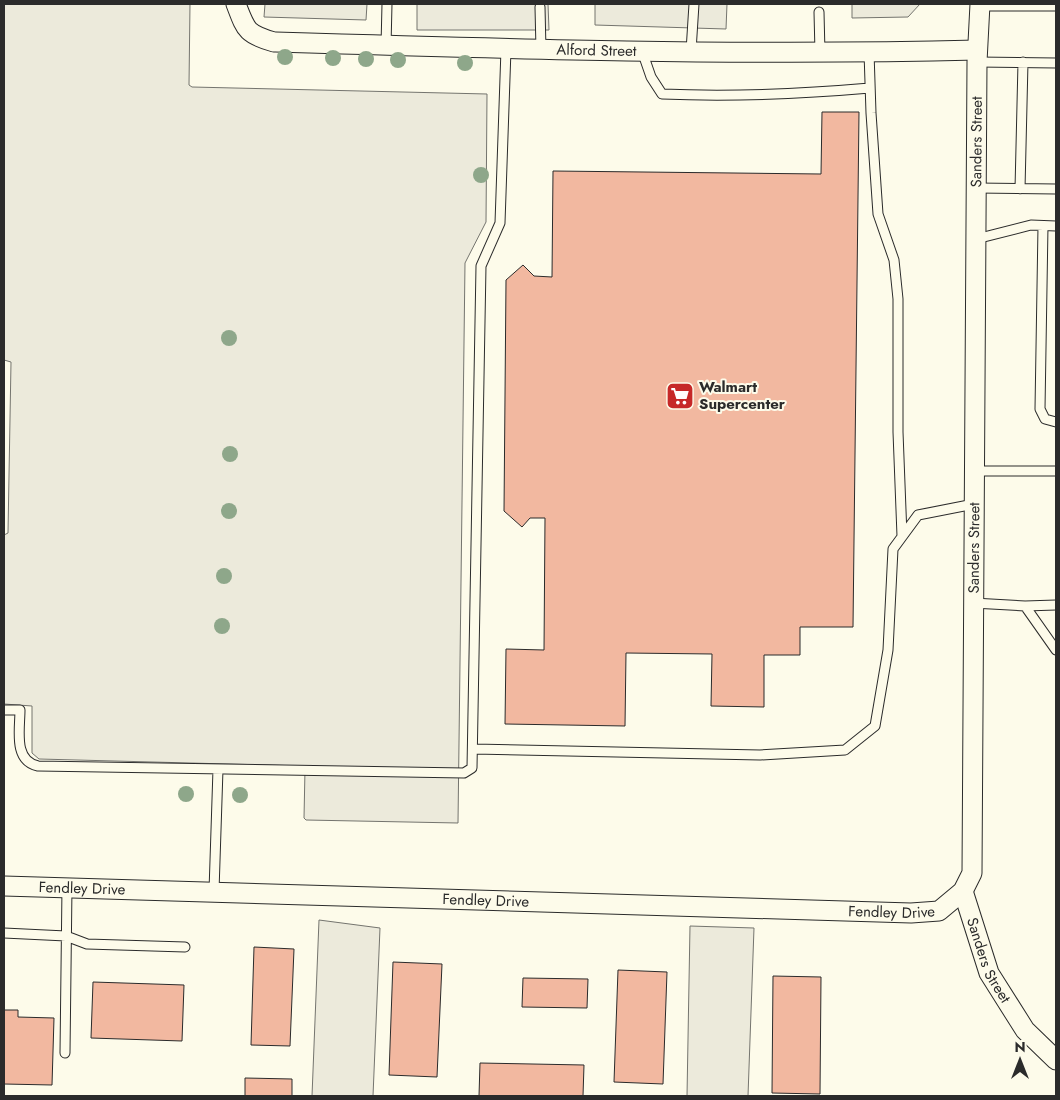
<svg xmlns="http://www.w3.org/2000/svg" width="1060" height="1100" font-family="Jost,sans-serif">
<style>
.parking{fill:#eceadb;stroke:#74746e}
.building{fill:#f2b8a0;stroke:#2b2b2b}
.lines{fill:none;stroke-linecap:round;stroke-linejoin:round}
.lane-casing{stroke:#2b2b2b;stroke-width:11}
.street-casing{stroke:#2b2b2b;stroke-width:21}
.lane{stroke:#fdfbea;stroke-width:9}
.street{stroke:#fdfbea;stroke-width:19}
.tree{fill:#8ea78a}
.labels{text-anchor:middle;stroke-width:4;stroke-linejoin:round;paint-order:stroke}
.street-label{font-size:15px;fill:#2b2b2b;stroke:#fdfbea}
.poi-label{font-size:15px;font-weight:bold;fill:#2b2b2b;stroke:#fdfbea;text-anchor:start}
</style>
<rect width="100%" height="100%" fill="#fdfbea"/>
<path class="parking" d="M4 4H190L189 85 192 87 487 94 486 222 465 263 458 823 306 820 304 818 305 769 303 766 39 759 32 753V706L4 704V535L8 533 11 362 4 360Z
M265 4H367L366 20 264 17Z
M417 4H548L549 30H417Z
M595 4H727L726 29 595 25Z
M852 4H920L908 17 852 18Z
M319 920 380 928 373 1096H312Z
M690 926 754 928 748 1096H687Z"/>
<path class="building" d="M822 112H859L853 627H800V655H764V707L711 706 712 654 626 653 625 726 505 724 506 649 544 650 545 518H530L522 527 504 511 506 280 523 265 534 276 552 277 553 171 821 174Z
M254 947 294 949 290 1046 251 1045Z
M393 962 442 964 437 1077 389 1075Z
M618 970 667 972 663 1084 614 1082Z
M773 976 821 977 820 1094 772 1093Z
M523 978 588 979 587 1008 522 1007Z
M93 982 184 985 182 1041 91 1038Z
M4 1010H18V1017L54 1018 52 1085 4 1084Z
M480 1063 584 1065 583 1096H479Z
M245 1078 292 1079V1096H245Z"/>
<g class="lines">
<defs>
<path id="lane" d="M981 6H1056
M540 7 541 50
M819 12 820 53
M386 46 387 4
M642 51 651 77 662 94C732 97 801 94 870 88
M691 51 694 4
M869 52 871 113 878 214 894 260 898 299V432L902 536
M977 62 1056 63
M976 188 1056 189
M1020 189 1023 62
M1043 226 1040 409 1045 419 1056 422
M976 239 1031 225 1056 226
M975 471H1056
M973 603 1025 606 1056 650
M1025 606 1056 605
M4 710H20C20 729 13 761 38 766L464 773 472 768 481 266 500 223 506 49
M474 749 760 755 845 750 875 726 888 650 893 549 918 515 974 504
M214 891 218 769
M4 933 66 936 87 944 185 947
M65 1053 67 887"/>
<g id="street">
<path id="s1" d="M236 4C246 30 246 34 274 42 509 49 743 56 977 50"/>
<path id="s2" d="M4 886 911 913 939 911 963 891 972 873 977 62 980 4"/>
<path id="s3" d="M963 891 989 973 1025 1030 1056 1060"/>
</g>
</defs>
<use href="#lane" class="lane-casing"/>
<use href="#street" class="street-casing"/>
<use href="#lane" class="lane"/>
<use href="#street" class="street"/>
</g>
<g class="tree">
<circle cx="285" cy="57" r="8"/>
<circle cx="333" cy="58" r="8"/>
<circle cx="366" cy="59" r="8"/>
<circle cx="398" cy="60" r="8"/>
<circle cx="465" cy="63" r="8"/>
<circle cx="481" cy="175" r="8"/>
<circle cx="229" cy="338" r="8"/>
<circle cx="230" cy="454" r="8"/>
<circle cx="229" cy="511" r="8"/>
<circle cx="224" cy="576" r="8"/>
<circle cx="222" cy="626" r="8"/>
<circle cx="186" cy="794" r="8"/>
<circle cx="240" cy="795" r="8"/>
</g>
<defs>
<symbol id="supermarket-square" viewBox="-11 -11 22 22"><rect x="-9" y="-9" width="18" height="18" rx="4" fill="#c62828" stroke="#fdfbea"/><path d="M-6-5.5h2.5l.6 2H6L4.5 2H-2.5L-4.4-4H-6ZM-1.5 3.2a1.3 1.3 0 1 0 .1 0ZM3 3.2a1.3 1.3 0 1 0 .1 0Z" fill="#fff"/></symbol>
</defs>
<g fill-rule="evenodd">
<use href="#supermarket-square" x="664" y="380" width="32" height="32"/>
</g>
<g class="labels">
<g class="street-label">
<text dy="5" stroke="none"><textPath href="#s1" startOffset="380">Alford Street</textPath></text>
<text dy="5" stroke="none"><textPath href="#s2" startOffset="1718">Sanders Street</textPath></text>
<text dy="5" stroke="none"><textPath href="#s2" startOffset="1312">Sanders Street</textPath></text>
<text dy="5" stroke="none"><textPath href="#s2" startOffset="78">Fendley Drive</textPath></text>
<text dy="5" stroke="none"><textPath href="#s2" startOffset="482">Fendley Drive</textPath></text>
<text dy="5" stroke="none"><textPath href="#s2" startOffset="888">Fendley Drive</textPath></text>
<text dy="5" stroke="none"><textPath href="#s3" startOffset="74">Sanders Street</textPath></text>
</g>
<g class="poi-label">
<text x="699" y="392">Walmart<tspan x="699" dy="17">Supercenter</tspan></text>
</g>
</g>
<rect width="1060" height="1100" fill="none" stroke="#2b2b2b" stroke-width="10"/>
<g transform="translate(1020 1060)" stroke="#fdfbea" stroke-width="4" paint-order="stroke">
<path d="M0-4L9 19L0 12L-9 19Z" fill="#2b2b2b"/>
<text y="-8" font-size="14" font-weight="bold" text-anchor="middle" fill="#2b2b2b">N</text>
</g>
</svg>
